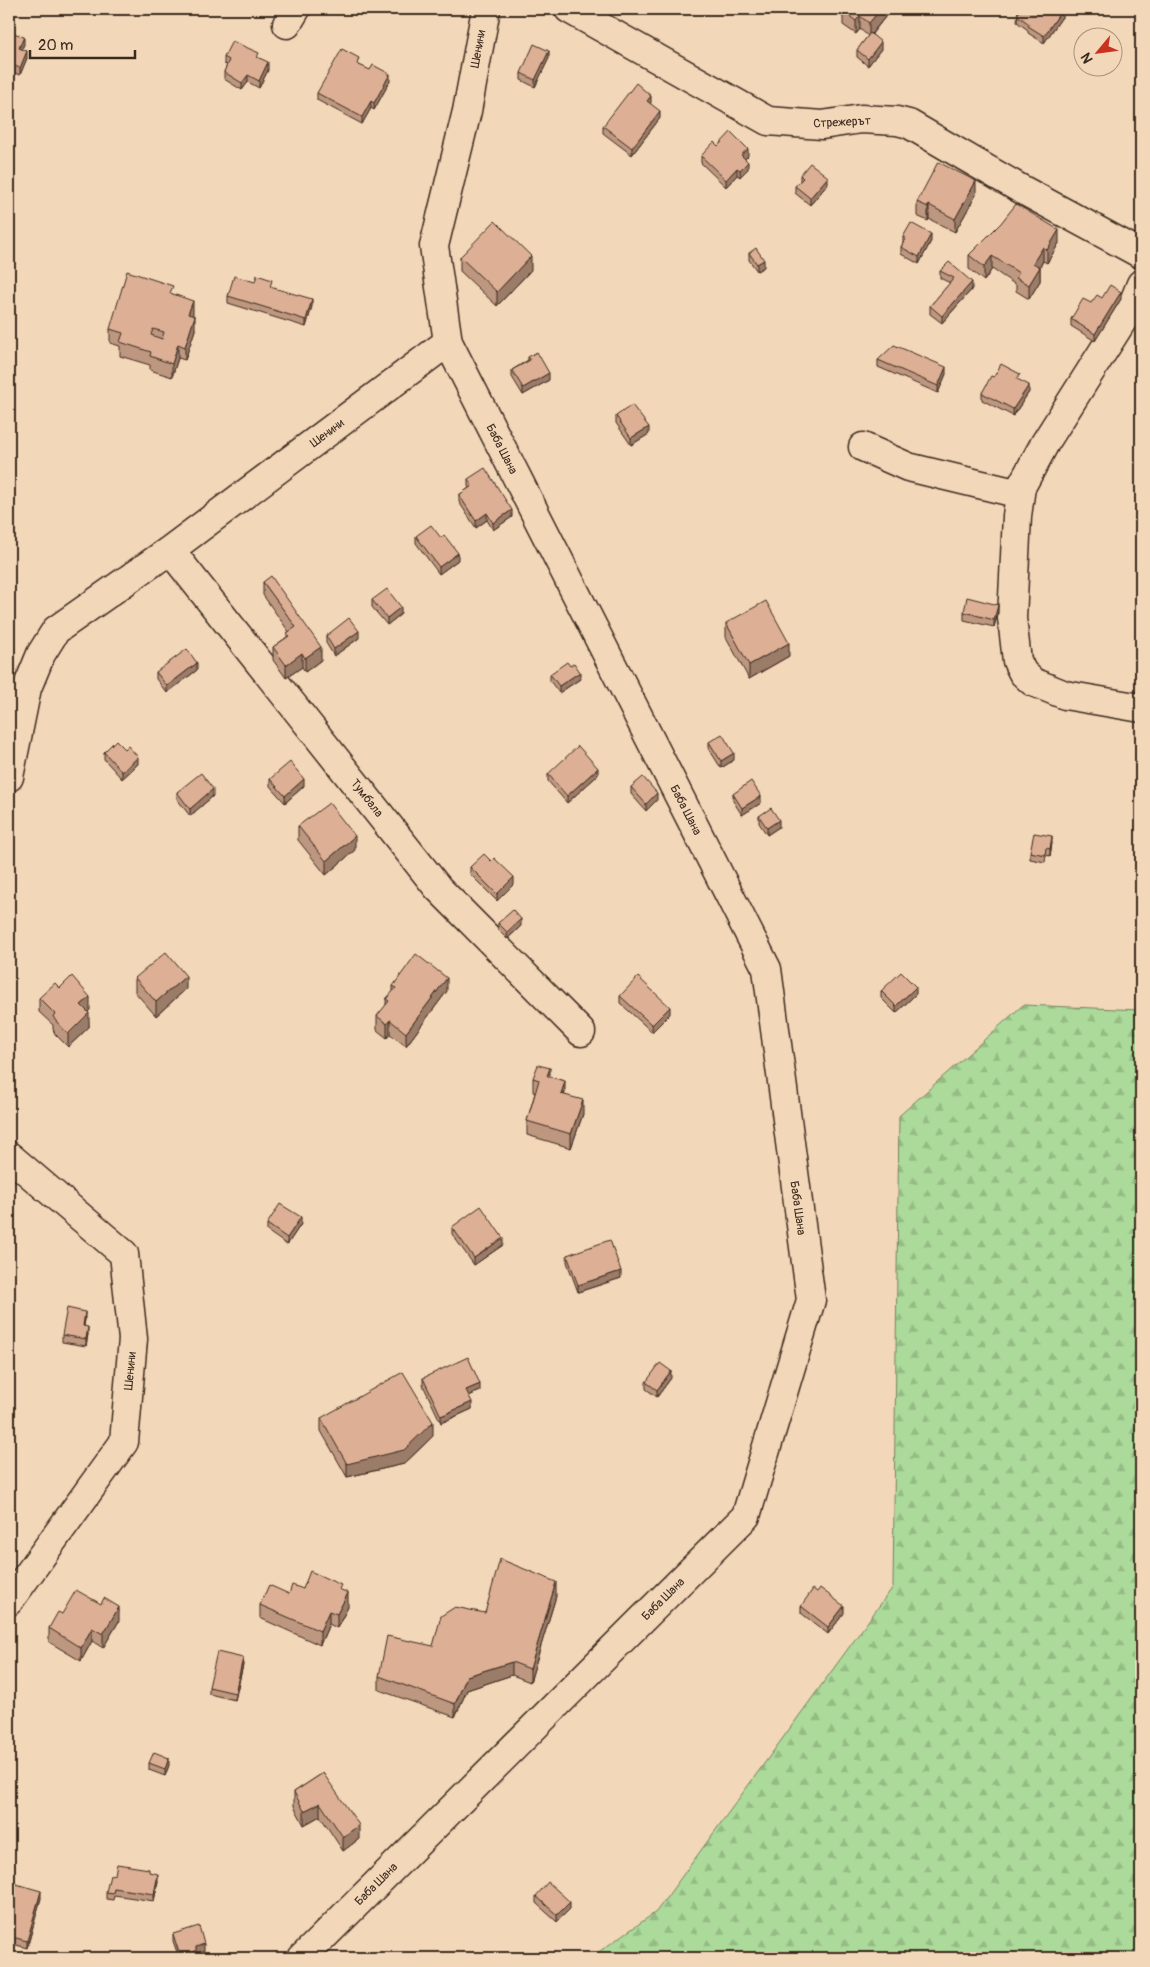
<svg xmlns="http://www.w3.org/2000/svg" width="1150" height="1967" font-family="Pangolin,sans-serif">
<style>
.forest{fill:url(#forest-firs);stroke:#73825c}
.lines{fill:none;stroke-linecap:round;stroke-linejoin:round}
.minor-casing{stroke:#3b2a1e;stroke-width:31}
.minor{stroke:#f3d7b9;stroke-width:28}
.wall{fill:#be9780;stroke:#3b2a1e}
.shaded-wall{fill:#9b7b68;stroke:#3b2a1e}
.building{fill:#ddb095;stroke:#3b2a1e;fill-rule:evenodd}
.labels{text-anchor:middle;stroke-width:4;stroke-linejoin:round;paint-order:stroke}
.street-label{font-size:12px;fill:#3b2a1e;stroke:#f3d7b9}
</style>
<defs>
<pattern id="forest-firs" width="22" height="20" patternUnits="userSpaceOnUse" patternTransform="scale(1.25)"><rect width="22" height="20" fill="#abda9a"/><path d="M5 1l3.5 6h-7zM16 11l3.5 6h-7z" fill="#94bb84"/></pattern>
</defs>
<rect width="100%" height="100%" fill="#f3d7b9"/>
<filter id="ink" filterUnits="userSpaceOnUse"><feTurbulence type="fractalNoise" baseFrequency=".02" numOctaves="2"/><feDisplacementMap in="SourceGraphic" scale="10" xChannelSelector="R" yChannelSelector="G"/><feConvolveMatrix kernelMatrix="1 2 1 2 8 2 1 2 1" color-interpolation-filters="sRGB"/></filter>
<g filter="url(#ink)">
<path class="forest" d="M1023 1005 1141 1010V1958H590L656 1912 893 1587 899 1116Z"/>
<g class="lines">
<defs>
<path id="minor" d="M569 9 768 121 822 125 861 119 897 121 909 124 1019 188 1141 254
M287 24 296 9
M1141 284 1133 304 1045 443 1021 487 1017 516 1012 618 1017 661 1023 673 1033 682 1065 695 1141 708
M863 447 908 467 1020 494
M170 550 438 888 581 1032
M9 777 27 688 41 654 56 630 170 550 448 342 434 246 467 111 486 9
M9 1156 124 1254 133 1339 124 1442 9 1601
M302 1958 746 1516 811 1300 767 969 448 342"/>
</defs>
<use href="#minor" class="minor-casing"/>
<use href="#minor" class="minor"/>
</g>
<path class="wall" d="M834 9H889V12L872 34 881 49 868 66 857 57V50L868 36 860 29 856 34 843 25V17L834 10Z
M1018 9H1060L1062 17 1044 43 1028 33V30L1017 22Z
M9 31 24 44 22 49 27 58 20 75 9 71Z
M224 57 259 58 268 70 259 88 248 82 242 90 224 79V72L227 65 224 64Z
M549 58 535 87 521 80V73Z
M359 65 390 81 374 110 371 108 362 124 317 100V93Z
M651 103 650 104 660 118 632 155 603 133V126Z
M718 146 748 156 745 158 748 169 740 177 737 175 726 187 701 163V156Z
M800 175 828 184 810 205 795 193V186L800 181Z
M976 195 955 232 929 219 928 221 917 216V202Z
M1001 223 1059 243 1047 263 1043 261 1040 267V281L1029 299 1016 291V285L992 269 984 281 969 269V255Z
M903 237 931 241 919 264 901 254V247L903 243Z
M749 253 764 267 757 271 749 260Z
M460 257 531 270 497 306 460 271Z
M949 262 972 289 942 323 930 314V306L950 283 940 278V271Z
M272 287 312 306 306 327 228 303V296Z
M173 294 193 315 195 330 185 360 178 358 172 377 150 370V365L120 356V346L110 343V329Z
M1102 298 1121 299 1095 341 1071 326V319L1091 303Z
M528 357 549 380 523 395 512 377V370L528 360Z
M878 360 946 374 938 393 878 367Z
M994 377 1020 381 1029 392 1013 416 982 400V393Z
M616 416 649 434 631 445 616 423Z
M468 479 512 517 493 530 487 520 476 528 459 502V495L469 488 468 486Z
M416 536 458 560 439 574 416 543Z
M263 582 321 660 305 672 302 667 286 678 273 660V647L287 637V633L289 632 263 595Z
M372 600 401 614 387 625 372 607Z
M964 612H998L994 627 964 620Z
M726 623 789 656 749 679 726 637Z
M326 636 359 638 334 656 326 643Z
M197 670 167 693 156 679V672Z
M550 674 580 679 559 693 550 681Z
M709 742 734 760 721 768 709 749Z
M104 752 138 764 122 779 104 759Z
M548 774 598 775 567 803 548 781Z
M270 779 304 786 285 803 270 786Z
M631 787 657 800 646 811 631 794Z
M177 792 213 796 190 816 177 799Z
M733 794 761 803 742 815 733 801Z
M759 816 779 827 767 835 759 823Z
M298 826 355 850 326 875 298 840Z
M1052 843 1050 856 1046 855 1045 862 1030 859V852Z
M491 861 514 884 497 901 470 874V867Z
M498 923 521 926 507 939 498 930Z
M135 978 186 989 156 1016 135 992Z
M393 986 447 991 406 1046 390 1034 387 1038 377 1030V1016L386 1006V999L393 992Z
M60 988 90 1010 88 1012 89 1027 68 1047 55 1034 53 1029V1025L39 1012V998Z
M881 991 916 994 896 1013 881 998Z
M620 996 670 1014 652 1032 620 1003Z
M550 1077 565 1095 583 1114 571 1148 527 1135V1121L535 1093 533 1092V1078Z
M267 1224H301L287 1245 267 1231Z
M452 1227 503 1245 474 1265 452 1234Z
M567 1255 621 1278 578 1292 567 1262Z
M85 1319 84 1326 88 1334 86 1346 62 1342V1335Z
M423 1378 480 1391 469 1396 472 1409 441 1423 423 1385Z
M671 1378 657 1397 646 1389V1382Z
M321 1418 433 1436 404 1464 347 1477 321 1431Z
M303 1589 341 1590 348 1607 337 1628 329 1624 320 1645 260 1618V1605L289 1594Z
M556 1596 530 1682 512 1675 467 1690 455 1717 379 1690V1676L433 1646 485 1613Z
M801 1606 844 1613 828 1634 801 1613Z
M62 1614 119 1621 103 1648 92 1641 81 1661 49 1642V1628Z
M243 1665 235 1700 209 1694V1687Z
M149 1763 169 1765 165 1776 149 1770Z
M323 1773 359 1839 343 1851 320 1816 304 1825 294 1806V1792Z
M149 1872 158 1881 154 1901 114 1895 113 1900 106 1899V1892Z
M9 1882 41 1898 27 1948 9 1943Z
M536 1896 570 1909 557 1922 536 1903Z
M173 1934 204 1951 196 1954V1958H179L173 1941Z"/>
<path class="shaded-wall" d="M881 9H889V12L869 37V23Z
M1062 10V17L1044 43V36Z
M860 16V29L856 34V21Z
M24 37V44L19 55V48Z
M881 42V49L868 66V59Z
M27 51V58L20 75V68Z
M549 51V58L535 87V80Z
M268 62V70L259 88V81Z
M390 74V81L374 110V103Z
M248 75V82L242 90V83Z
M651 96V103L647 108V101Z
M371 101V108L362 124V117Z
M660 111V118L632 155V148Z
M748 149V156L741 162V155Z
M748 162V169L740 177V170Z
M737 168V175L726 187V180Z
M828 177V184L810 205V198Z
M976 181V195L955 232V219Z
M929 205V219L928 221V207Z
M1059 230V243L1047 263V250Z
M931 234V241L919 264V257Z
M1043 247V261L1033 277V263Z
M531 256V270L497 306V292Z
M992 256V269L984 281V267Z
M764 260V267L757 271V264Z
M1040 267V281L1029 299V285Z
M972 282V289L942 323V316Z
M1121 292V299L1095 341V334Z
M312 299V306L306 327V320Z
M193 301V315L188 328V314Z
M195 316V330L185 360V347Z
M178 344V358L172 377V364Z
M946 367V374L938 393V386Z
M549 373V380L523 395V388Z
M1029 385V392L1013 416V409Z
M649 427V434L631 445V438Z
M512 510V517L493 530V523Z
M487 513V520L476 528V521Z
M458 553V560L439 574V567Z
M998 605V612L994 627V620Z
M401 607V614L387 625V618Z
M359 631V638L334 656V649Z
M789 643V656L749 679V665Z
M321 647V660L305 672V658Z
M302 653V667L286 678V665Z
M197 663V670L167 693V686Z
M580 672V679L559 693V686Z
M734 753V760L721 768V761Z
M138 757V764L122 779V772Z
M598 768V775L567 803V796Z
M304 779V786L285 803V796Z
M213 789V796L190 816V809Z
M657 793V800L646 811V804Z
M761 796V803L742 815V808Z
M779 820V827L767 835V828Z
M355 836V850L326 875V861Z
M1052 836V843L1050 856V849Z
M514 877V884L497 901V894Z
M521 919V926L507 939V932Z
M186 976V989L156 1016V1002Z
M447 978V991L406 1046V1033Z
M916 987V994L896 1013V1006Z
M90 997V1010L81 1019V1005Z
M670 1007V1014L652 1032V1025Z
M89 1013V1027L68 1047V1034Z
M390 1020V1034L387 1038V1024Z
M550 1068V1082L547 1076Z
M12 1077V1084L9 1088V1081Z
M565 1081V1094H561Z
M583 1100V1114L571 1148V1134Z
M301 1217V1224L287 1245V1238Z
M503 1238V1245L474 1265V1258Z
M621 1271V1278L578 1292V1285Z
M85 1312V1319L83 1333V1326Z
M88 1327V1334L86 1346V1339Z
M671 1371V1378L657 1397V1390Z
M480 1384V1391L466 1397V1390Z
M472 1402V1409L441 1423V1416Z
M433 1422V1436L404 1464 347 1477V1464Z
M556 1582V1596L530 1682V1669Z
M348 1593V1607L337 1628V1614Z
M844 1606V1613L828 1634V1627Z
M119 1607V1621L103 1648V1634Z
M329 1611V1624L320 1645V1631Z
M92 1628V1641L81 1661V1648Z
M243 1658V1665L235 1700V1693Z
M512 1662V1675L467 1690 455 1717V1704L467 1676Z
M169 1758V1765L165 1776V1769Z
M320 1803V1816L304 1825V1811Z
M359 1825V1839L343 1851V1837Z
M158 1874V1881L154 1901V1894Z
M41 1891V1898L27 1948V1941Z
M570 1902V1909L557 1922V1915Z
M204 1944V1951L196 1954V1958H180V1956L196 1947Z"/>
<path class="building" d="M845 9H881L869 23 860 16 856 21 843 11Z
M1020 9H1060L1062 10 1044 36 1028 26 1029 24 1017 15 1021 9Z
M9 31 24 37 19 48 27 51 20 68 9 64Z
M870 33 881 42 868 59 857 50Z
M232 41 259 53 257 57 268 62 259 81 248 75 242 83 224 72 229 60 224 57Z
M534 44 549 51 535 80 521 73Z
M342 49 359 58 357 64 370 70 373 65 390 74 374 103 371 101 362 117 317 93Z
M636 83 651 96 647 101 660 111 632 148 603 126Z
M731 132 748 149 741 155 748 162 740 170 737 168 726 180 701 156 714 142 718 146Z
M938 162 976 181 955 219 929 205 928 207 917 202Z
M810 163 828 177 810 198 795 186 803 178 800 175Z
M1016 204 1059 230 1047 250 1043 247 1033 263 1040 267 1029 285 1016 278 1019 273 992 256 984 267 969 255 1001 223Z
M495 221 531 256 497 292 460 257Z
M911 223 931 234 919 257 901 247 906 238 903 237Z
M756 248 764 260 757 264 749 253Z
M949 262 972 282 942 316 930 306 954 278 940 271Z
M127 271 173 286 170 293 193 301 188 314 195 316 185 347 178 344 172 364 150 356 151 352 120 342 123 333 110 329ZM153 329 164 332 162 339 151 335Z
M257 275 272 280 270 287 312 299 306 320 228 296 234 276 255 282Z
M1110 285 1121 292 1095 334 1071 319 1083 299 1091 303 1097 295 1102 298Z
M894 345 946 367 938 386 878 360Z
M537 352 549 373 523 388 512 370 530 360 528 357Z
M1001 364 1020 374 1017 379 1029 385 1013 409 982 393 991 376 994 377Z
M632 405 649 427 631 438 616 416Z
M485 468 512 510 493 523 487 513 476 521 459 495 472 486 468 479Z
M431 525 441 538 444 535 458 553 439 567 416 536Z
M271 576 321 647 305 658 302 653 286 665 273 647 289 636 287 633 296 627 263 582Z
M387 589 401 607 387 618 372 600Z
M967 597 998 605 994 620 964 612Z
M766 601 789 643 749 665 726 623Z
M349 618 359 631 334 649 326 636Z
M187 649 197 663 167 686 156 672Z
M567 662 570 666 574 663 580 672 559 686 550 674Z
M722 734 734 753 721 761 709 742Z
M116 740 125 749 128 746 138 757 122 772 104 752Z
M578 746 598 768 567 796 548 774Z
M290 762 304 779 285 796 270 779Z
M201 773 213 789 190 809 177 792Z
M643 777 657 793 646 804 631 787Z
M751 781 761 796 742 808 733 794Z
M329 803 355 836 326 861 298 826Z
M771 808 779 820 767 828 759 816Z
M1034 833 1052 836 1050 849 1046 848 1045 855 1030 852Z
M484 854 491 861 494 858 514 877 497 894 470 867Z
M513 910 521 919 507 932 498 923Z
M166 952 186 976 156 1002 135 978Z
M416 954 447 978 406 1033 390 1020 387 1024 377 1016 389 1001 386 999 396 988 393 986Z
M901 972 916 987 896 1006 881 991Z
M72 976 90 997 81 1005 89 1013 68 1034 55 1020 53 1016 55 1014 39 998 55 983 60 988Z
M638 977 670 1007 652 1025 620 996Z
M538 1065 550 1068 547 1076 565 1081 561 1094 583 1100 571 1134 527 1121 539 1080 533 1078Z
M9 1073 12 1077 9 1081Z
M280 1204 301 1217 287 1238 267 1224Z
M481 1206 503 1238 474 1258 452 1227Z
M610 1240 621 1271 578 1285 567 1255Z
M67 1308 85 1312 83 1326 88 1327 86 1339 62 1335Z
M468 1357 480 1384 466 1390 472 1402 441 1416 423 1378Z
M660 1363 671 1371 657 1390 646 1382Z
M403 1372 433 1422 404 1450 347 1464 321 1418Z
M500 1559 556 1582 530 1669 512 1662 467 1676 455 1704 379 1676 387 1636 433 1646 441 1616 455 1607 485 1613Z
M310 1571 341 1585 339 1589 348 1593 337 1614 329 1611 320 1631 260 1605 269 1585 289 1594 292 1585 303 1589Z
M820 1588 844 1606 828 1627 801 1606 813 1589 817 1592Z
M76 1590 101 1604 104 1598 119 1607 103 1634 92 1628 81 1648 49 1628 58 1612 62 1614Z
M217 1652 243 1658 235 1693 209 1687Z
M154 1752 169 1758 165 1769 149 1763Z
M323 1773 359 1825 343 1837 320 1803 304 1811 294 1792Z
M117 1864 149 1869V1872L158 1874 154 1894 114 1888 113 1893 106 1892 110 1875 115 1874Z
M9 1882 41 1891 27 1941 9 1936Z
M548 1882 570 1902 557 1915 536 1896Z
M199 1926 204 1944 196 1947V1951L180 1956 173 1934Z"/>
</g>
<g class="labels">
<g class="street-label">
<text transform="translate(478 49) rotate(-80)" y="4">Шенини</text>
<text transform="translate(842 122) rotate(-3)" y="4">Стрежерът</text>
<text transform="translate(327 433) rotate(-37)" y="4">Шенини</text>
<text transform="translate(502 449) rotate(63)" y="4">Баба Шана</text>
<text transform="translate(367 798) rotate(52)" y="4">Тумбала</text>
<text transform="translate(686 810) rotate(63)" y="4">Баба Шана</text>
<text transform="translate(798 1208) rotate(82)" y="4">Баба Шана</text>
<text transform="translate(130 1371) rotate(-85)" y="4">Шенини</text>
<text transform="translate(663 1599) rotate(-45)" y="4">Баба Шана</text>
<text transform="translate(376 1884) rotate(-45)" y="4">Баба Шана</text>
</g>
</g>
<rect width="1150" height="1967" fill="none" stroke="#f3d7b9" stroke-width="30"/>
<rect x="15" y="15" width="1120" height="1937" fill="none" stroke="#3b2a1e" stroke-width="2" filter="url(#ink)"/>
<g transform="translate(1098 52) rotate(241)"><circle r="24" fill="#f3d7b9" stroke="#a9927b"/>
<path d="M0-4L9 19L0 12L-9 19Z" fill="#c8321e"/>
<text y="-8" font-size="14" font-weight="bold" text-anchor="middle" fill="#3b2a1e">N</text>
</g>
<path d="M30 50v8h105v-8" fill="none" stroke="#3b2a1e" stroke-width="2.5"/>
<text x="38" y="50" font-size="15" fill="#3b2a1e" stroke="#f3d7b9" stroke-width="4" paint-order="stroke">20 m</text>
</svg>
